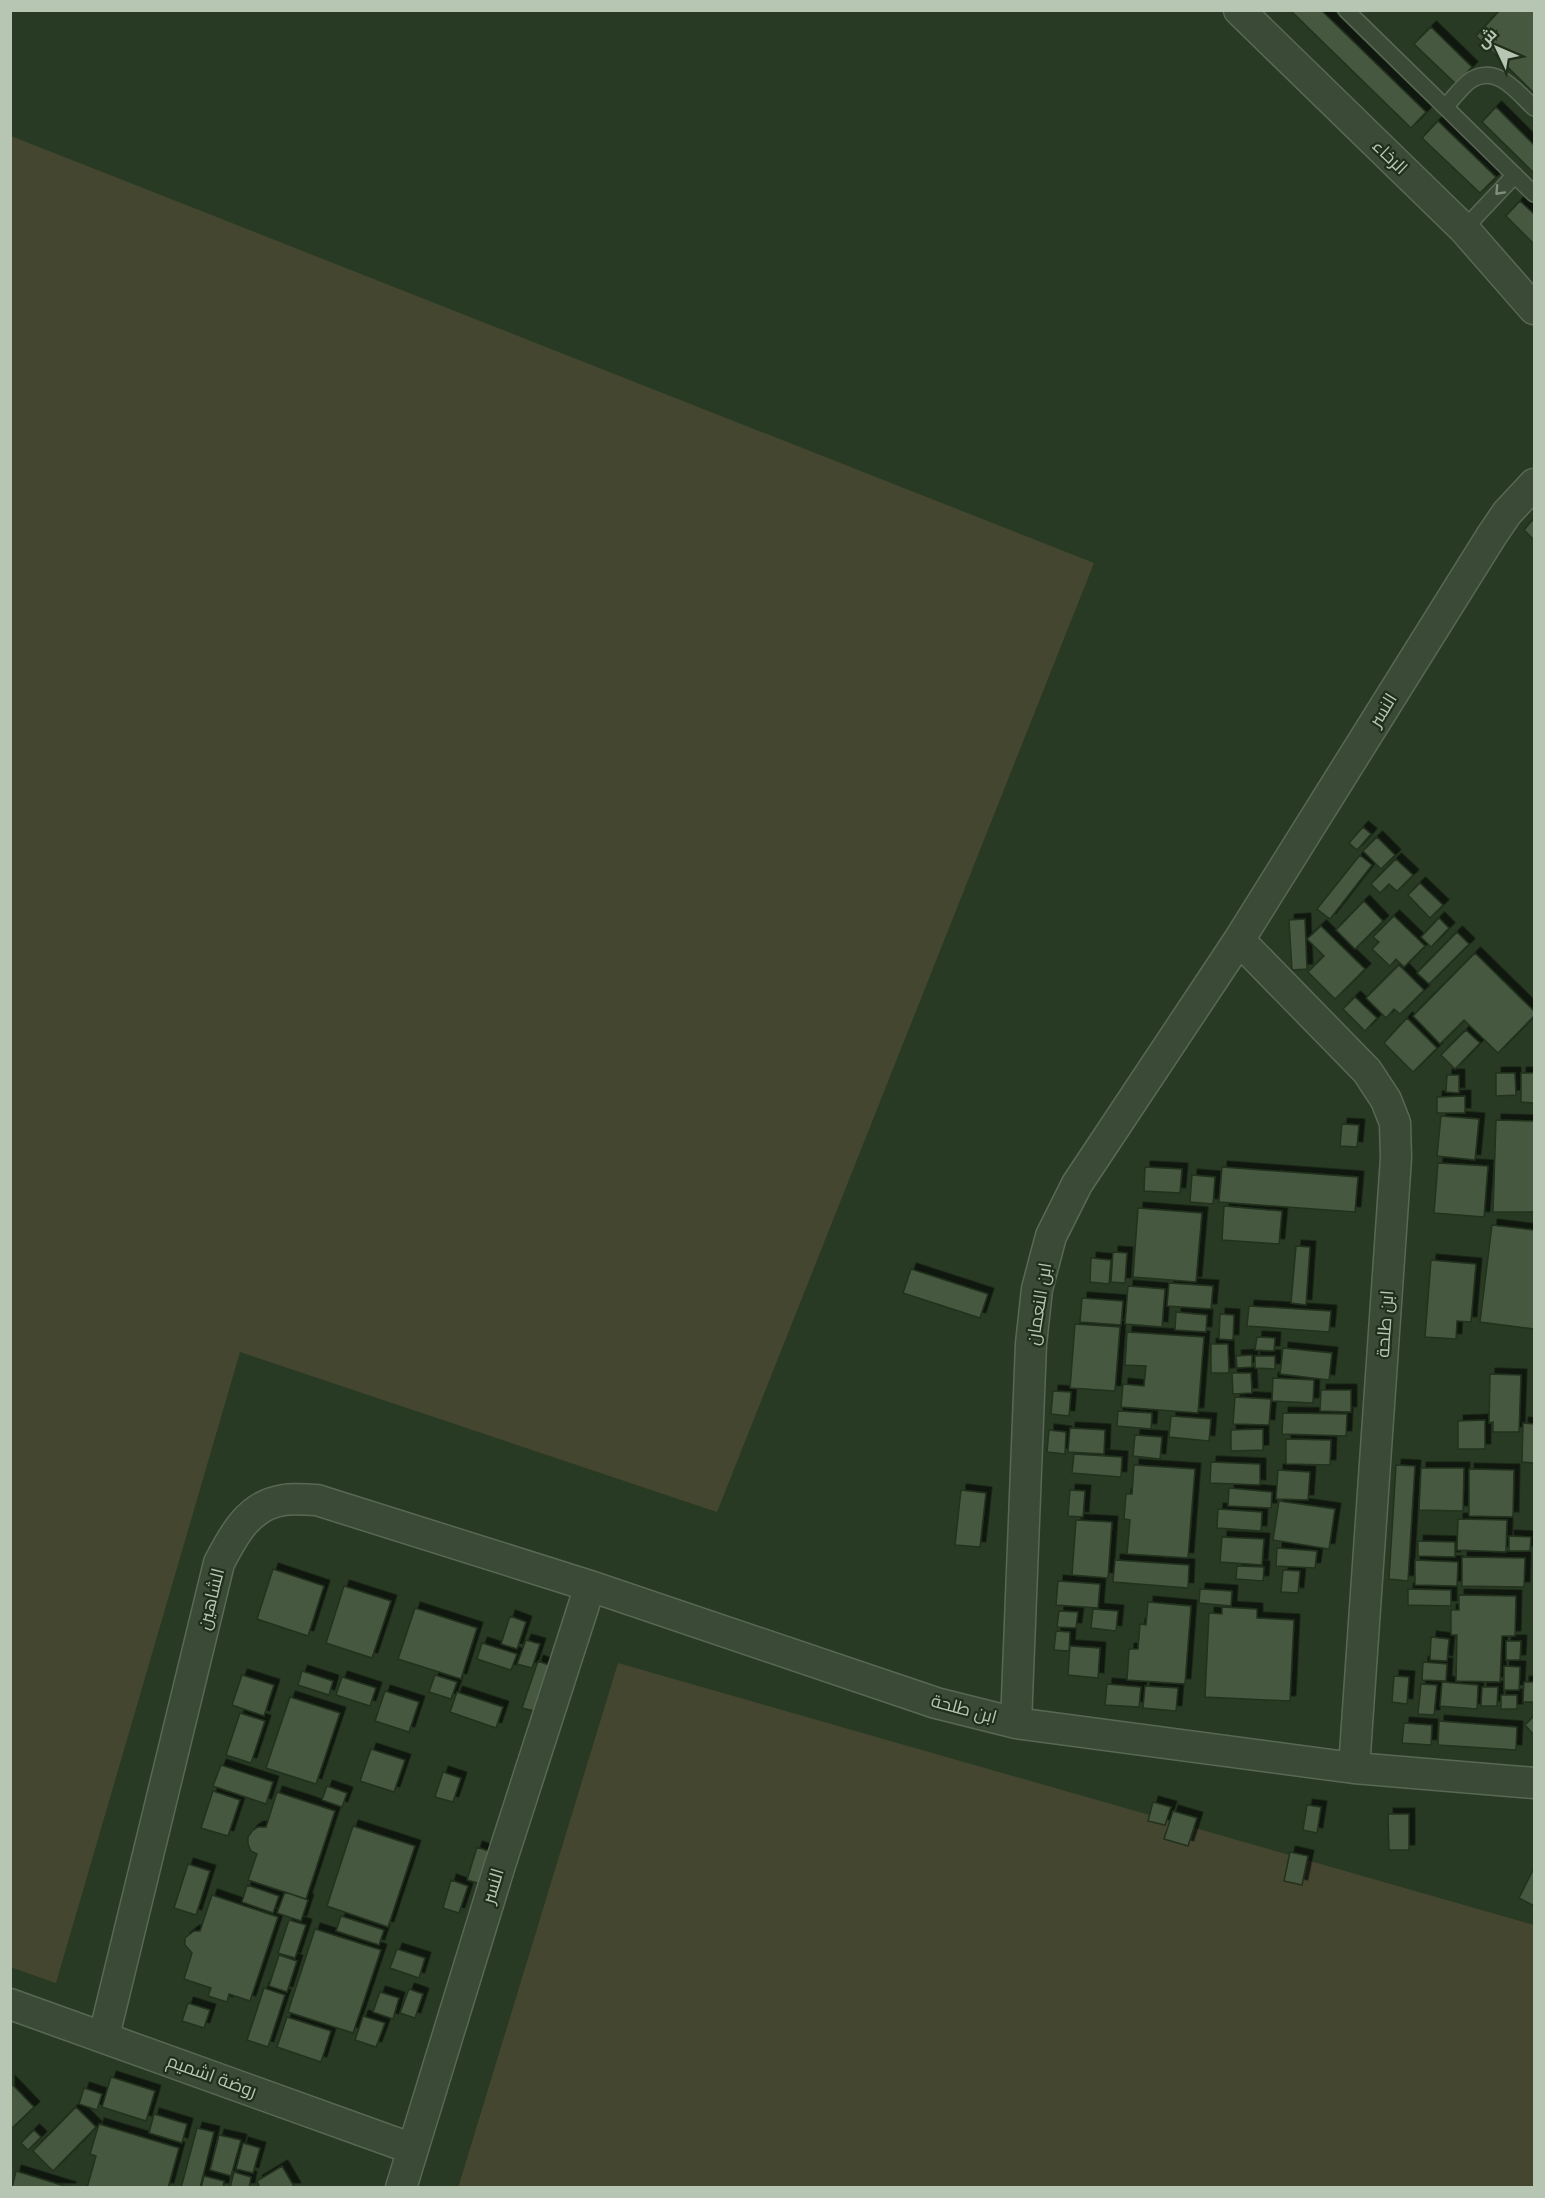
<svg xmlns="http://www.w3.org/2000/svg" width="1545" height="2198" font-family="Inter,Cairo,sans-serif">
<style>
.green{fill:#444630}
.building{fill:#465940;stroke:#22311e;stroke-width:1.5;filter:url(#shadow)}
.lines{fill:none;stroke-linecap:round;stroke-linejoin:round}
.service-casing{stroke:#596855;stroke-width:18}
.minor-casing{stroke:#596855;stroke-width:33}
.service{stroke:#3b4a37;stroke-width:15}
.minor{stroke:#3b4a37;stroke-width:30}
.oneway{stroke:#7f8e7b}
.labels{text-anchor:middle;stroke-width:4.5;stroke-linejoin:round;paint-order:stroke}
.street-label{font-size:18px;fill:#b6c6b2;stroke:#202f1c}
</style>
<defs>
<filter id="shadow"><feDropShadow dx="5.5" dy="-5.5" stdDeviation="0" flood-color="#0009"/></filter>
</defs>
<rect width="100%" height="100%" fill="#283a23"/>
<path class="green" d="M11 136 1094 563 717 1512 240 1352 56 1983 10 1967Z
M618 1663 1534 1925V2187L458 2188Z"/>
<path class="building" d="M1290 10H1321L1426 112 1411 128Z
M1500 10H1534V93L1476 36Z
M1431 27 1472 67 1456 84 1414 44Z
M1496 107 1534 145V173L1482 122Z
M1438 121 1496 177 1480 193 1422 138Z
M1520 201 1534 214V244L1506 216Z
M1534 518V540L1524 530Z
M1363 827 1371 834 1357 850 1349 843Z
M1377 837 1395 855 1381 869 1363 851Z
M1360 855 1372 865 1330 919 1317 909Z
M1396 859 1413 875 1397 891 1389 884 1380 893 1371 884Z
M1420 883 1443 905 1430 918 1408 895Z
M1364 901 1383 921 1355 949 1336 930Z
M1394 916 1425 946 1404 967 1396 959 1390 966 1372 949 1379 942 1373 937Z
M1439 918 1449 928 1431 947 1421 937Z
M1305 919 1307 969 1292 970 1289 920Z
M1321 926 1365 969 1335 999 1308 972 1324 956 1307 939Z
M1457 932 1469 944 1429 984 1417 973Z
M1475 953 1534 1011V1016L1498 1053 1464 1020 1440 1044 1413 1016Z
M1399 965 1424 990 1400 1014 1394 1009 1386 1018 1366 998Z
M1355 997 1377 1018 1365 1031 1343 1009Z
M1407 1018 1437 1048 1413 1072 1384 1043Z
M1466 1030 1480 1043 1455 1069 1441 1055Z
M1496 1073H1515L1516 1095 1496 1096Z
M1521 1073H1534V1103L1521 1102Z
M1447 1075H1459V1093L1446 1092Z
M1465 1096V1113H1437V1097Z
M1441 1116 1479 1119 1475 1160 1437 1156Z
M1496 1120 1534 1121V1212H1493Z
M1342 1124 1359 1125 1357 1147 1340 1146Z
M1438 1163 1488 1166 1484 1217 1434 1213Z
M1145 1167 1182 1169 1180 1193 1144 1191Z
M1222 1167 1358 1177 1355 1212 1219 1202Z
M1192 1175 1215 1177 1213 1204 1190 1202Z
M1224 1206 1282 1211 1279 1244 1222 1240Z
M1138 1208 1202 1213 1196 1282 1133 1277Z
M1492 1225 1534 1230V1329L1480 1322Z
M1296 1246 1310 1247 1306 1305 1291 1303Z
M1113 1252 1127 1253 1125 1283 1111 1282Z
M1091 1258 1111 1260 1109 1284 1090 1282Z
M1431 1260 1476 1264 1471 1322 1457 1321 1456 1339 1425 1337Z
M911 1269 988 1294 980 1318 903 1293Z
M1169 1283 1213 1286 1211 1309 1167 1306Z
M1128 1286 1165 1289 1162 1327 1125 1324Z
M1082 1298 1123 1301 1121 1325 1080 1322Z
M1249 1306 1331 1311 1329 1332 1247 1326Z
M1176 1312 1207 1315 1206 1332 1175 1330Z
M1220 1314 1234 1315 1233 1340 1219 1339Z
M1075 1324 1120 1327 1115 1391 1070 1388Z
M1127 1332 1204 1337 1198 1413 1121 1407 1123 1384 1144 1386 1146 1366 1125 1365Z
M1257 1337 1275 1338 1274 1351 1255 1350Z
M1211 1344H1228L1229 1373H1211Z
M1283 1348 1332 1353 1329 1380 1280 1374Z
M1252 1355V1367L1237 1368 1236 1356Z
M1255 1356H1275V1369L1255 1368Z
M1232 1373H1251L1252 1393 1233 1394Z
M1490 1374 1521 1375 1519 1432H1493V1422L1489 1423Z
M1273 1378 1314 1380 1313 1403 1272 1401Z
M1321 1390H1351V1412L1320 1411Z
M1053 1391 1071 1392 1069 1416 1051 1414Z
M1235 1397 1271 1399 1269 1425 1233 1424Z
M1118 1411 1152 1413 1151 1429 1117 1426Z
M1283 1413 1347 1414 1346 1436 1282 1434Z
M1171 1416 1211 1419 1209 1441 1169 1437Z
M1485 1420V1449H1458V1421Z
M1523 1423 1534 1424V1463L1522 1462Z
M1070 1428 1105 1430 1104 1454 1068 1452Z
M1263 1429V1450L1231 1451V1430Z
M1049 1430 1066 1432 1065 1454 1047 1452Z
M1135 1435 1162 1437 1160 1459 1133 1456Z
M1286 1439 1331 1440 1330 1465 1286 1464Z
M1074 1454 1122 1457 1121 1477 1072 1473Z
M1211 1462 1260 1464V1485L1210 1483Z
M1134 1465 1195 1469 1188 1558 1127 1554 1130 1520 1124 1519 1126 1494H1132Z
M1396 1465 1415 1466 1408 1581 1389 1579Z
M1421 1468H1464L1463 1511 1419 1510Z
M1469 1469 1514 1470 1513 1517 1469 1516Z
M1278 1470 1310 1472 1308 1500 1276 1499Z
M1229 1488 1272 1492 1271 1508 1228 1506Z
M961 1490 986 1493 980 1547 955 1545Z
M1070 1490 1085 1491 1083 1517 1068 1516Z
M1279 1501 1335 1509 1329 1549 1273 1540Z
M1218 1509 1262 1512 1261 1531 1217 1528Z
M1458 1519 1507 1520 1506 1552 1457 1550Z
M1076 1520 1112 1522 1108 1578 1072 1575Z
M1509 1536 1531 1537 1530 1551H1509Z
M1222 1537 1264 1539 1262 1565 1220 1562Z
M1418 1541 1455 1542V1557L1418 1556Z
M1277 1548 1317 1551 1315 1568 1276 1566Z
M1462 1557 1525 1558 1524 1587 1462 1586Z
M1115 1560 1189 1565 1188 1588 1113 1582Z
M1415 1560 1458 1562 1457 1586 1415 1585Z
M1237 1566 1264 1567 1263 1581 1236 1579Z
M273 1569 324 1586 308 1636 257 1619Z
M1283 1570 1300 1571 1298 1593 1281 1592Z
M1058 1581 1100 1584 1098 1608 1056 1605Z
M344 1586 391 1601 372 1658 326 1643Z
M1200 1589 1232 1591 1231 1606 1199 1603Z
M1408 1589 1451 1590V1606L1408 1605Z
M1459 1595 1516 1596 1515 1636H1502L1500 1682 1456 1681 1457 1635H1451V1610H1459Z
M1148 1602 1191 1606 1185 1684 1127 1680 1129 1649H1138L1140 1624 1146 1625Z
M1222 1607 1257 1609V1618L1294 1620 1290 1701 1205 1697 1209 1613 1222 1614Z
M415 1608 477 1628 461 1679 398 1659Z
M1093 1609 1118 1611 1116 1631 1091 1628Z
M1059 1611 1078 1612 1076 1628 1057 1627Z
M510 1616 526 1622 517 1649 501 1644Z
M1056 1631 1070 1632 1069 1651 1054 1650Z
M1431 1637 1449 1639 1447 1661 1430 1660Z
M526 1640 540 1644 532 1668 517 1664Z
M1506 1641H1521L1520 1660H1506Z
M482 1643 517 1654 511 1670 477 1659Z
M1070 1646 1100 1648 1098 1678 1068 1675Z
M538 1661 549 1665 534 1711 522 1708Z
M1423 1662 1447 1664 1446 1681 1422 1680Z
M1504 1666 1520 1667 1519 1690H1504Z
M302 1671 333 1681 329 1695 298 1685Z
M242 1675 274 1685 264 1716 232 1705Z
M435 1675 457 1682 451 1699 429 1692Z
M1394 1676 1409 1677 1407 1704 1392 1702Z
M342 1677 376 1688 370 1706 336 1695Z
M1442 1682 1478 1685 1477 1709 1440 1706Z
M1524 1682H1534V1702H1523Z
M1107 1684 1141 1687 1139 1707 1105 1705Z
M1421 1684 1437 1685 1434 1715 1418 1714Z
M1145 1686 1178 1688 1176 1711 1143 1708Z
M1482 1687H1498L1497 1706H1481Z
M385 1691 419 1702 409 1732 375 1721Z
M457 1692 503 1707 496 1728 450 1712Z
M1501 1695H1517V1709H1501Z
M290 1697 340 1713 316 1784 266 1768Z
M240 1713 265 1721 251 1763 226 1755Z
M1534 1716V1735L1525 1725Z
M1439 1721 1517 1727 1516 1750 1438 1745Z
M1404 1723 1432 1725 1431 1745 1402 1743Z
M371 1749 405 1760 394 1792 360 1781Z
M221 1765 273 1782 266 1804 213 1786Z
M443 1772 461 1778 453 1802 435 1797Z
M327 1786 347 1793 342 1807 322 1800Z
M213 1791 240 1800 228 1836 201 1828Z
M277 1792 335 1811 306 1899 248 1880 257 1854 251 1851 248 1844V1837L252 1831 258 1827H266Z
M1153 1802 1171 1807 1165 1825 1148 1821Z
M1307 1805 1321 1807 1317 1833 1303 1830Z
M1173 1811 1197 1818 1188 1846 1164 1839Z
M1388 1814H1409V1850H1389Z
M353 1826 415 1846 388 1927 327 1906Z
M477 1847 491 1852 481 1884 467 1880Z
M1290 1852 1308 1856 1302 1885 1284 1881Z
M188 1864 210 1871 196 1915 174 1908Z
M1534 1868V1906L1519 1898Z
M451 1880 468 1886 459 1913 443 1908Z
M247 1885 279 1896 273 1913 242 1902Z
M285 1892 308 1900 301 1921 277 1913Z
M212 1895 278 1917 250 2001 229 1994 227 2002 208 1996 211 1988 184 1979 192 1953 185 1945V1938L194 1931H200Z
M341 1916 384 1930 379 1945 336 1931Z
M289 1920 306 1925 295 1958 278 1953Z
M315 1929 381 1950 353 2033 288 2012Z
M397 1949 425 1958 419 1978 390 1968Z
M279 1955 297 1961 287 1992 269 1986Z
M264 1988 285 1995 268 2047 247 2040Z
M409 1989 423 1994 415 2018 400 2013Z
M380 1992 399 1998 393 2019 373 2012Z
M188 2003 210 2010 204 2028 182 2021Z
M363 2016 385 2023 376 2047 355 2040Z
M287 2017 331 2031 321 2062 277 2047Z
M111 2077 155 2091 146 2121 102 2107Z
M10 2082 34 2107 10 2130Z
M84 2088 102 2094 97 2110 79 2104Z
M76 2107 96 2127 53 2171 33 2151Z
M154 2114 187 2124 182 2143 149 2133Z
M99 2124 179 2148 168 2188H87L96 2156 90 2154Z
M197 2128 214 2132 200 2188H181Z
M34 2130 41 2137 28 2150 21 2143Z
M219 2135 241 2140 231 2176 210 2170Z
M243 2143 260 2148 253 2173 236 2169Z
M282 2166 295 2188H260L257 2181Z
M16 2171 71 2188H12Z
M234 2172 251 2177 249 2188H230Z
M204 2176 224 2181 223 2188H201Z"/>
<g class="lines">
<defs>
<path id="service" d="M1346 10 1534 194
M1445 107C1453 99 1462 86 1471 80 1497 64 1517 92 1534 108
M1464 229 1515 175"/>
<path id="minor" d="M1239 10 1464 229 1534 309
M1239 940 1367 1071 1386 1100 1395 1123 1396 1158 1354 1768
M1016 1723 1031 1344 1037 1289 1051 1236 1077 1184 1239 940 1492 535 1507 513 1534 484
M10 2004 413 2149
M104 2036 219 1563C234 1534 249 1505 284 1500 294 1498 307 1500 317 1500L590 1586 936 1703 1016 1723 1354 1768 1534 1783
M401 2188 500 1865 590 1586"/>
</defs>
<use href="#service" class="service-casing"/>
<use href="#minor" class="minor-casing"/>
<use href="#service" class="service"/>
<use href="#minor" class="minor"/>
</g>
<defs><path id="oneway-chevron" d="M-2-3.5L2.5 0L-2 3.5" fill="none" stroke-width="1.6" stroke-linecap="round" stroke-linejoin="round" transform="scale(1.5)"/></defs>
<use class="oneway" href="#oneway-chevron" transform="translate(1499 191) rotate(133)"/>
<g class="labels">
<g class="street-label">
<text transform="translate(1390 157) rotate(44)" y="6">الرخاء</text>
<text transform="translate(1383 710) rotate(-58)" y="6">النسر</text>
<text transform="translate(1039 1304) rotate(-81)" y="6">ابن النعمان</text>
<text transform="translate(1385 1324) rotate(-86)" y="6">ابن طلحة</text>
<text transform="translate(211 1599) rotate(-76)" y="6">الشاهين</text>
<text transform="translate(964 1709) rotate(15)" y="6">ابن طلحة</text>
<text transform="translate(493 1886) rotate(-73)" y="6">النسر</text>
<text transform="translate(212 2076) rotate(20)" y="6">روضة اشميم</text>
</g>
</g>
<rect width="1545" height="2198" fill="none" stroke="#b6c6b2" stroke-width="24"/>
<g transform="translate(1497 48) rotate(314)" stroke="#202f1c" stroke-width="4.5" paint-order="stroke">
<path d="M0-4.5L10 22L0 15L-10 22Z" fill="#b6c6b2"/>
<text y="-9" font-size="16" font-weight="bold" text-anchor="middle" fill="#b6c6b2">ش</text>
</g>
</svg>
